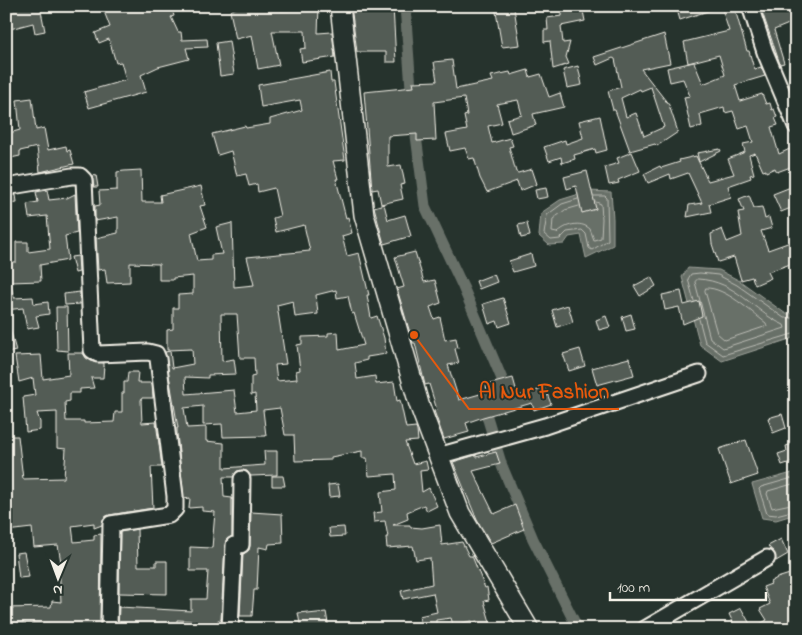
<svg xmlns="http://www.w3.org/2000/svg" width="802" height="635" font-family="'Indie Flower',sans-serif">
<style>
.water{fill:#676f68;stroke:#9fa39b}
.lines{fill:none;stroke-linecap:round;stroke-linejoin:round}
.shore{stroke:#bcbdb5;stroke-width:1}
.canal{stroke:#676f68;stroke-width:11}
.building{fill:#525c55;stroke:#f4f1e8;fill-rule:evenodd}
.minor-casing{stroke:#f4f1e8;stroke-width:19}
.major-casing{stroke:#f4f1e8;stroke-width:22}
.minor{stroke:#26332d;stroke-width:15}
.major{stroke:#26332d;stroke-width:19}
.leader{fill:none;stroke:#e8590c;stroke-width:2}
.callout-dot{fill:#e8590c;stroke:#26332d;stroke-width:2}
.callout-label{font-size:21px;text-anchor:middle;font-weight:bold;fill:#e8590c;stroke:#26332d;stroke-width:4;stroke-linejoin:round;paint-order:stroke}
</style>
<rect width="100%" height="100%" fill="#26332d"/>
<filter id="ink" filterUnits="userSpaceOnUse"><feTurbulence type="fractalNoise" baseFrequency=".02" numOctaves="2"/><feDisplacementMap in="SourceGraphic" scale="10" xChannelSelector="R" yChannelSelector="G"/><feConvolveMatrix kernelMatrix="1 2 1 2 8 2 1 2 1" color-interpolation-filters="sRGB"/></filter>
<g filter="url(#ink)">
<path class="water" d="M589 191 611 192 613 219V245L586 258 581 235 569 237 564 244 549 245 539 236 541 213 560 200Z
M688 268 719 270 740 281 786 314 796 313V337L722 361 700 345 682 277Z
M796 472V514L776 520 762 518 752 484Z"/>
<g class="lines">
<path class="shore" d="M578 199 562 204 547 215 544 234 551 240 560 239 567 232 582 230 586 234 589 248 592 250 608 240 607 198 605 196H594
M579 206 565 210 553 219 552 232 557 233C565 225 580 220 590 229L594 240 601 238 602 219 601 204 596 202
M698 279C737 281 752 311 784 325L785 328 723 348 710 338 695 282Z
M706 288C725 287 751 312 766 323L767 326 725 340 717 333 705 291Z
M694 301 688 279 691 274 700 273 718 275 737 285 784 318H796
M699 319 705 342 723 355 796 333
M796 477 761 487 759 489 767 514 776 515 796 510
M796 483 768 491 767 494 772 508 796 503"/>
<path class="canal" d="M405 6 412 102
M414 120 425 206 463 287 502 379 501 394
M491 406 485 410 502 466 533 539 578 629"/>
</g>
<path class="building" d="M11 6H40L45 31 35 33 33 23 6 30V12L12 10Z
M102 6H171L174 16 171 17 178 32H181L182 40 207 39 208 47 186 48 189 59 158 67 141 75 146 92 89 108 84 92 126 80 121 62 116 63 109 39 99 43 95 33 110 27Z
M240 6H280L281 11 300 10V6H319L318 33 332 32 335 57 302 62 300 49 306 48 305 31H272L279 65 258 69 252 35 236 39 230 11Z
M351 6H393L396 62H386V52H357Z
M495 6H512L514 8 520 45 502 47Z
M572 6H582L585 21 561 26 563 43 570 42 566 57 569 64 553 69 550 41 544 42V30H548L547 18 562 16V8Z
M676 6H717V8L680 20Z
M721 6H734L747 51H749L753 65 755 69 761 67 765 76 735 85 740 101 762 94 766 104 770 103 772 110 774 109 777 117 775 118 778 125 771 127 779 154 796 146V165L777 172 775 168 766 172V170L763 171 755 153 749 155 754 174 750 175 751 178 728 186 731 197 709 204 711 212 687 217 689 205 702 203 688 173 671 179 670 174 648 183 644 174 660 166 661 168 680 162 679 160 696 156 708 181 734 174 728 159 745 152 743 144 753 142 748 126 739 129 733 111 725 113 724 107 700 114 702 126 691 129 684 97 690 96 683 79 670 82 667 68 694 62 703 84 725 75 719 55 688 63 684 42 729 31Z
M760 6H796V21L774 30 784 63 780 64Z
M664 34 670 63 641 69 669 105 678 132 657 146 655 144 630 151 615 110H613L608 91 621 87 615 59 613 58 597 65 594 57ZM651 87 664 127 644 136 636 113 626 117 621 98 640 89 641 91Z
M229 41 234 74 220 76 216 43Z
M452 60 456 89 493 81 491 76 510 72 511 75 528 70 530 77 541 74 549 97 560 93 564 107 533 114 536 125 511 133 507 119 522 115 518 100 497 104 502 123 488 126 492 143 510 138 513 146 509 147 516 172 518 173 532 169 537 184 520 191 517 181 487 192 480 178 474 158 469 159 465 148 450 151 446 134 467 130 464 116 467 115 464 98 434 102 436 140 417 141V134L388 136V167L401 165 405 184 400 185 403 199 381 204 378 189 372 190 364 92 414 87 413 82 437 81 434 62Z
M578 66 582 85 567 88 563 70Z
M330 72 331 82H334L345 160 333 161 338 179H336L346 218 348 217 352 233 342 236 347 256 359 253 367 287 369 295H367L371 318 377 316 384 338 386 354 367 357V360L355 363 357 379 375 376 376 384 394 382 397 401 400 400 406 428 416 427 417 431 418 441 405 442 413 464 426 461 428 470 420 471 422 492 429 488 437 506 427 511 424 505 407 512 408 519 393 525H410V527L422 528 440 525 442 545 462 542 469 556H472L485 588 487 587 489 600 484 601 492 629H479L477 621 473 622 472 621 453 625 451 618 436 620V629H428V623L421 625 419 616 437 612 433 593 403 599 401 591 432 584 430 558 416 560 413 546 387 548 386 537H388L385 521 374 522 373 513 382 512 380 492 396 490 395 474 369 476 367 458H362V451L331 457V460L295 461 294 435H285L280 408 263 410 266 436 223 437 222 424 203 425V406L184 408 187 428 206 427V441L224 443V468L265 465 264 451H277V475L251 476 247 471 242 470 237 471 233 477H223L224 497 232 498V536L226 540 225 545 221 620H218V629L195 628V621L177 620V629H118L119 607 191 611V599H206L208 571H190V547L212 548 215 512 202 511V507L189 508 190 498 184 499 177 434V428H178L165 352 170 351 172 368 193 364 192 349 167 350V330L173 329V308H178V295L193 294V276L173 278V280H159V264L130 263V282L107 283 105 269 98 270 96 238 118 233V217L95 221V206L100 205 99 191 117 190V172L124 171 141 170 142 202H161L160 195 201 186 205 205 200 206 207 227 191 233 197 261 211 260V255L222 254 216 227 232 223 234 287 254 285 247 257 310 251 304 225 276 232 273 218 280 216 274 188 258 192 257 184 249 186 246 174 237 176 231 151 218 155 212 134 245 126 246 128 270 124V119L302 110 300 100 261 107 258 85ZM336 290 337 298 348 296 352 314 354 313 364 345 339 350 338 332 328 333V336L302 337V344L297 345 300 370 296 371 297 379 277 381 275 365 286 364 277 305 293 301 295 317 318 314 316 295ZM221 314H237L240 358H254L255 376 251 377V395L255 394 256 410 237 412 234 390 186 394 185 377 208 378V375L236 374 234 359 222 361Z
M32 98 36 130 44 128 48 150 66 146 67 151 70 150 74 164 40 172 37 147 20 151V156L6 159V134L20 130 17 100Z
M600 116 607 150 596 153 595 149 574 155 575 159 562 163 561 157 549 161 544 147 565 140 566 144 583 138 579 121Z
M720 149 721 151 699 162 697 153Z
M632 152 640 171 618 180 619 183 609 185 605 167 619 163 617 158Z
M587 171 596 209 582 213 576 186 567 189 564 177Z
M96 175 98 187H94L92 176Z
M796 185V206L781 212 773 194Z
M546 188 548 197 537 199 535 190Z
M47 190 49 200 67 198 75 194 77 233 65 236 68 260 40 265 41 281 10 282 14 298 33 297 34 304 48 302 49 314 36 316 39 327 27 329 23 308 6 310 7 262H16V242H28V252L50 249 47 216 29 218 27 204 38 202 36 192Z
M16 195 17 202 7 203 6 196Z
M749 195 754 208 762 207 765 219 769 217 772 228 761 231 768 250 796 240V262L768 272 771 278 755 285 752 277 741 280 734 257 718 262 712 244 711 234 722 229 727 242 742 236 738 212 744 211 739 199Z
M384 204 388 220 405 215 411 236 384 244 374 207Z
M527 223 530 236 521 238 518 225Z
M415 252 424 282 435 280 441 303 430 307 434 319 440 317 445 340 456 338 458 348 455 349 459 363 448 365 459 400 487 392 486 385 513 378 518 396 545 388 551 404 534 410 532 403 483 417 466 423 469 432 444 439 434 411 437 410 429 384 425 385 415 343H413L397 289 404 287 395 257Z
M531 254 534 266 513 272 509 261Z
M78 256 79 272 75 273 71 257Z
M494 274 497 282 479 289 476 281Z
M651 277 656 286 640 296 634 286Z
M681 291 684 305 699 301 702 316 683 324 679 307 665 310 662 295Z
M80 292V304L65 305 64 294Z
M503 298 511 323 499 327 497 321 489 324 483 304Z
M568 305 573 322 557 327 552 310Z
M56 307H67L68 351 57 350Z
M631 314 635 329 626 331 622 317Z
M606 316 610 327 599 330 596 320Z
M9 325 16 351 6 353V326Z
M580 349 585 366 569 371 563 354Z
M68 353H83L86 358 93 362 104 363V365L103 378H91L94 388 80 389V393H70V401L65 402 66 421H84V423L114 422 115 412H122V393H124V382H127L128 372H138L137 382H140V383H152L153 398H142L141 400 142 423 156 422 162 467H151L153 508 109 515 103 519 102 525 94 528V523L72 526 74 542 94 540V535L101 534 100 629H50V624L6 623V608L51 607 52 601 61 602 59 562H61L58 545 34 547 32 528 6 531V490H8L6 436H18L23 479 64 478 66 449 57 448V412L37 413 40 422V430L26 432 23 397 35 395 33 378 19 382 15 356 41 355 43 379 69 375Z
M629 358 634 375 597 385 592 368Z
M782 414 786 428 773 433 768 418Z
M746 440 758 475 731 484 719 449Z
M796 443V471H795L791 462 782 465 778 454 787 451 786 446Z
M496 452 500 464 473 471 494 514 515 505 524 529 491 543 477 520 453 462 476 455V457Z
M272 476H283L285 486H272Z
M338 484 340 496 329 497 328 485Z
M251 512 282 514 283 543 269 544 268 549 259 547 257 590H254L252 616H240L243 554 249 550 250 546Z
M344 527 345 536 330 537 329 528Z
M137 529 138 566H156V561H167V594L119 593 120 532Z
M781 539 788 554 776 561 775 554 768 546Z
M24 552 29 577 19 578 16 553Z
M796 572V629H751L767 620 760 609 770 604 763 587 771 584 770 582 777 578Z
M741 608 750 624 740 629H736L729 614Z
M308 612V614L326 612 329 629H301L298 613Z"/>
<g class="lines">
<defs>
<path id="minor" d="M750 6 765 52 796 126
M6 187 72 176H80L84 180 92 350 98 354 148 352 156 354 158 359 175 496V509L169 515 111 524 109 629
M438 456 545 426 699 374
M230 629 234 545H241L242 479
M645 629 767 558"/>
<path id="major" d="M340 6 364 215 419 404 460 513 529 629"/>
</defs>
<use href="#minor" class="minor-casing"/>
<use href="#major" class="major-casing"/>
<use href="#minor" class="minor"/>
<use href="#major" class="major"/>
</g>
</g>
<path class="leader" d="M414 335L469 409H619"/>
<circle class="callout-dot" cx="414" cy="335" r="5"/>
<g class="callout-label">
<text x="544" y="398">Al Nur Fashion</text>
</g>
<rect width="802" height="635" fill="none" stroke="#26332d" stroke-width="25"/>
<rect x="12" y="12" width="777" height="610" fill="none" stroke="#f4f1e8" stroke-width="2" filter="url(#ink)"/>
<g transform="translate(58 578) rotate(181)" stroke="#26332d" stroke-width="4" paint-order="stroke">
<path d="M0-4L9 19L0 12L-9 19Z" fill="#f4f1e8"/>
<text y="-8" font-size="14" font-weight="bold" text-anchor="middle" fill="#f4f1e8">N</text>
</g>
<path d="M610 592v8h156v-8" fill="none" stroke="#f4f1e8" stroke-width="2.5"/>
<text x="617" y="592" font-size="15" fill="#f4f1e8" stroke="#26332d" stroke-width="4" paint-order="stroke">100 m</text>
</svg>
